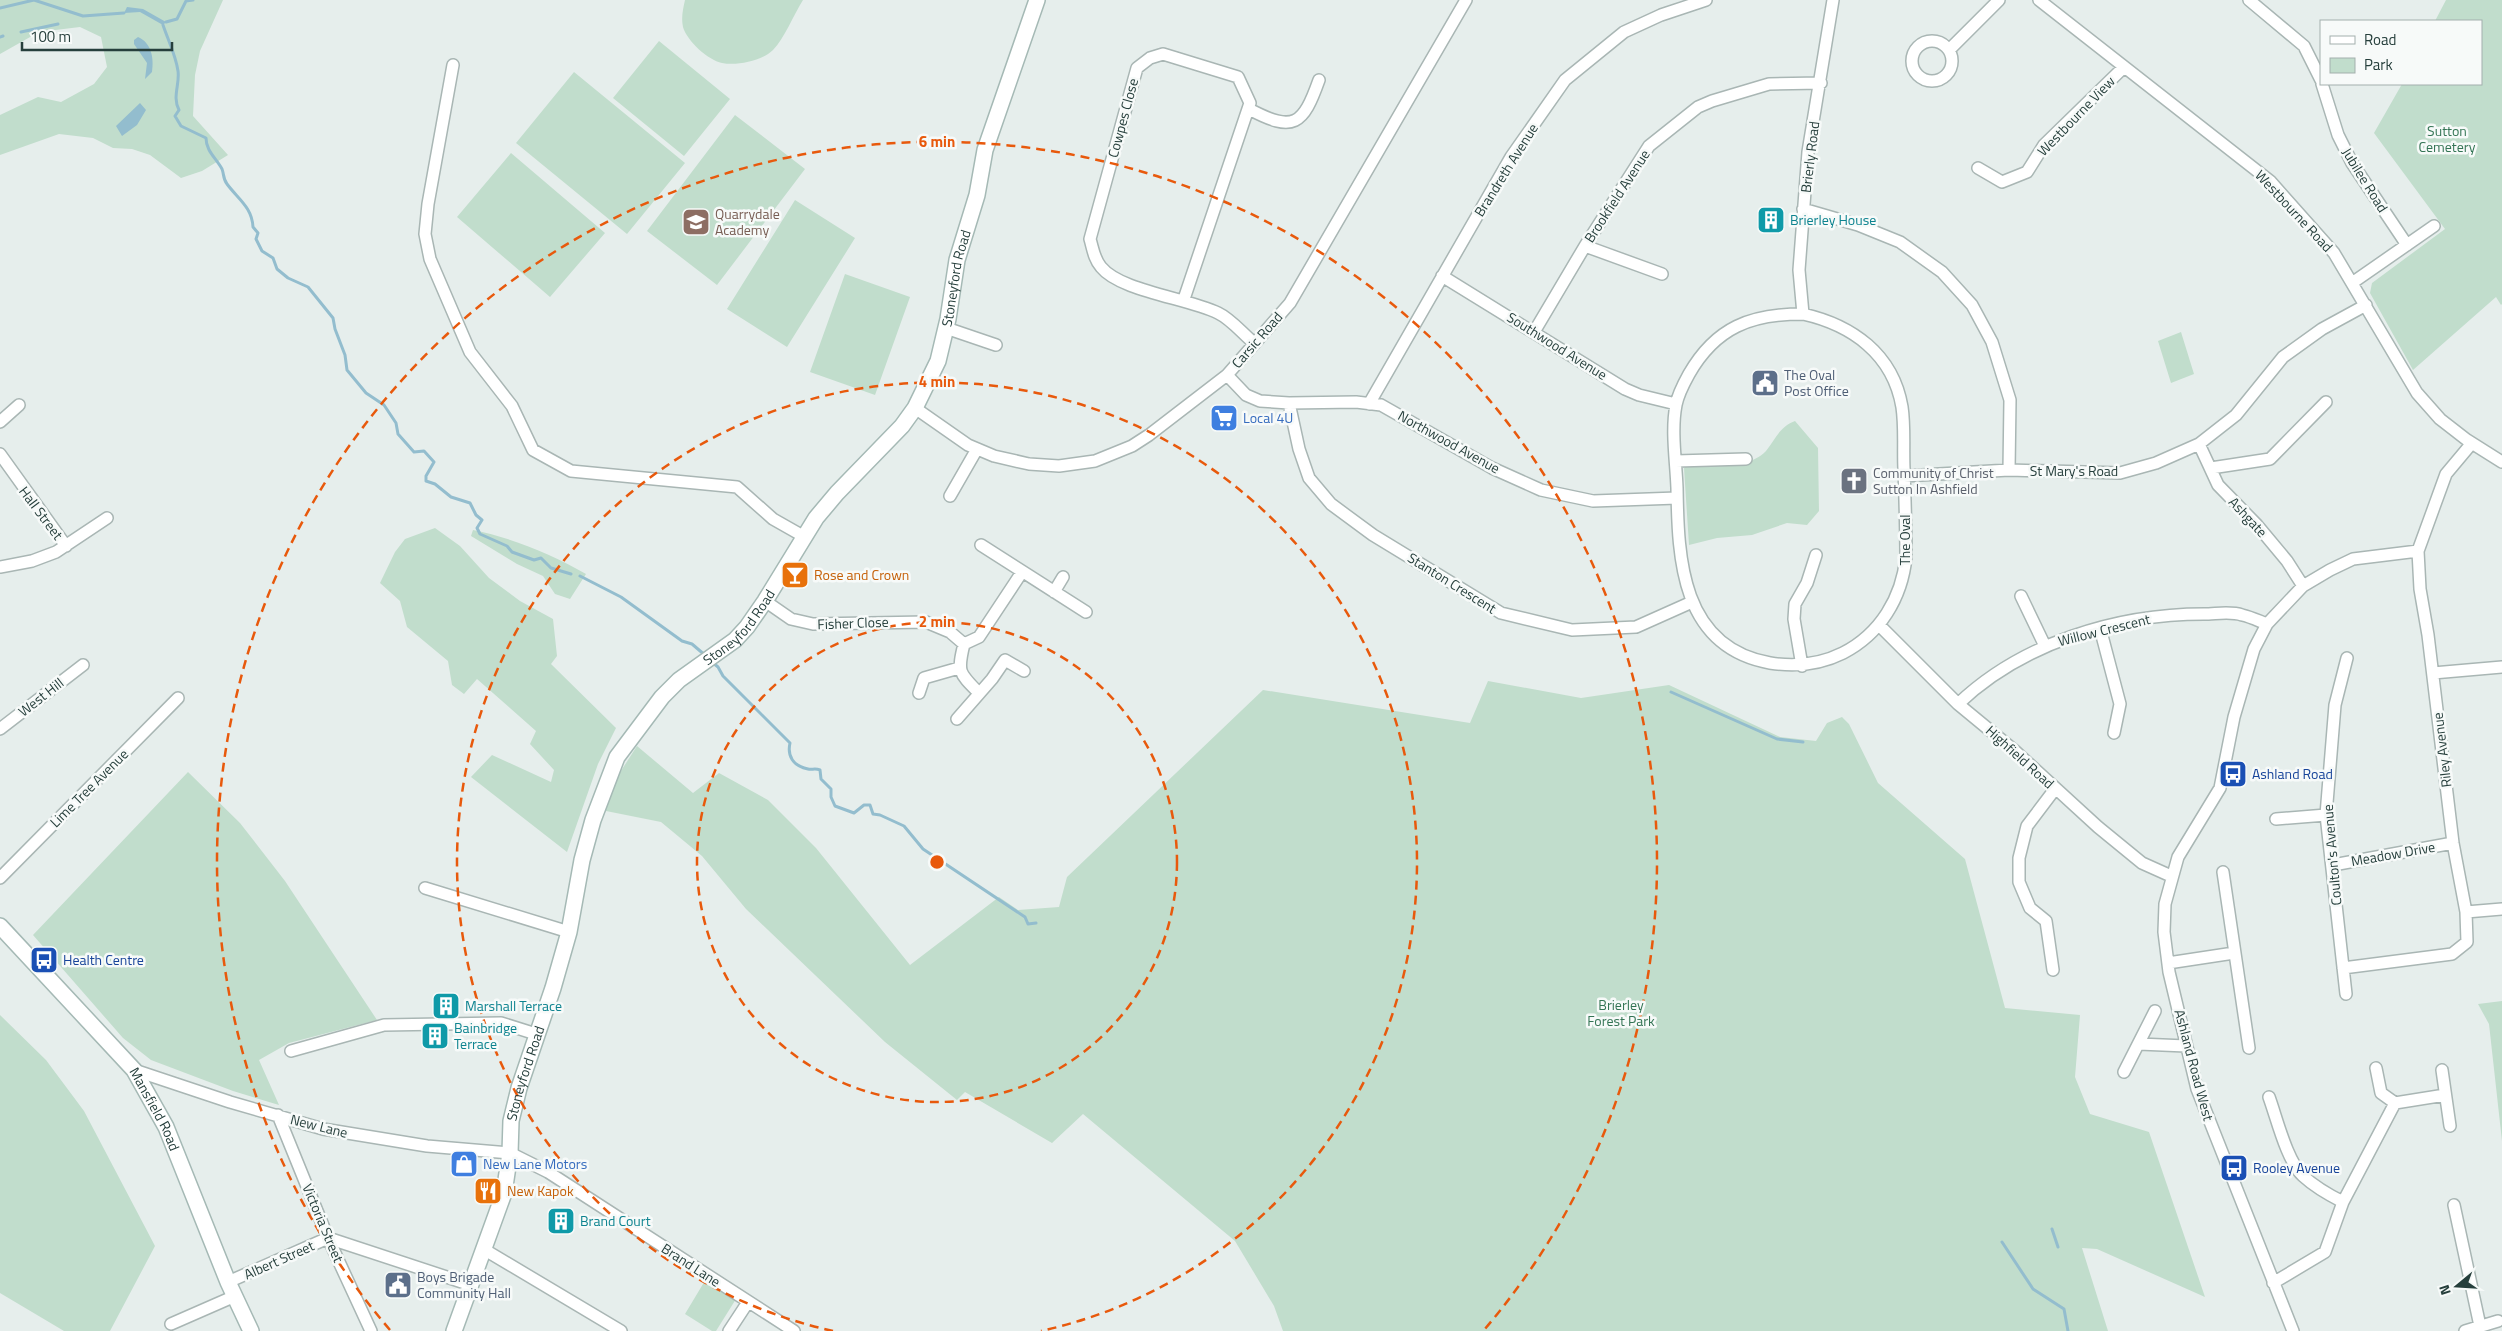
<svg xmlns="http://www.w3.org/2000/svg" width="2502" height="1331" font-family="'Titillium Web',sans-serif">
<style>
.green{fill:#c1ddcc}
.water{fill:#93bdce}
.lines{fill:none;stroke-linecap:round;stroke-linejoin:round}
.stream{stroke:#93bdce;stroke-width:3}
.minor-casing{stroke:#a9b6b4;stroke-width:14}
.secondary-casing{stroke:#a5b9b5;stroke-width:18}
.minor{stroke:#fff;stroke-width:11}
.secondary{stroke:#fff;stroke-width:15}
.ring{fill:none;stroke:#e8590c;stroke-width:2.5;stroke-dasharray:9 6}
.labels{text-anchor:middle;stroke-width:5;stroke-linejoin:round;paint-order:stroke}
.street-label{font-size:14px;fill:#263f3c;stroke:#f7faf9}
.park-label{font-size:14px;fill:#337454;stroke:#f7faf9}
.education-label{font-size:14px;fill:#785e54;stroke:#f7faf9;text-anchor:start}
.culture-label{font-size:14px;fill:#0d838f;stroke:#f7faf9;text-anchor:start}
.service-label{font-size:14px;fill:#4e5e75;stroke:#f7faf9;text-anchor:start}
.shop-label{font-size:14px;fill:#366cbe;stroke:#f7faf9;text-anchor:start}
.worship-label{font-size:14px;fill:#5b616d;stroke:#f7faf9;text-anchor:start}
.food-label{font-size:14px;fill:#c56008;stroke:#f7faf9;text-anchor:start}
.transit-label{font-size:14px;fill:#164399;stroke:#f7faf9;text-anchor:start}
.centre{fill:#e8590c;stroke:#f7faf9;stroke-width:2.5}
.ring-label{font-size:15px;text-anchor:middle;font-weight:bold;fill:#e8590c;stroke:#f7faf9;stroke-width:5;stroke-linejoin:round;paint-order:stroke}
</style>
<rect width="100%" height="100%" fill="#e6eeec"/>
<path class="green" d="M0 0H223L200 51 195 75 193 116 228 155 202 171 181 178 150 155 132 149 113 148 93 138 59 134 0 155V115L38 97 61 102 94 84 107 67 101 37 80 27 39 32 0 54Z
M685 0H803C794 14 784 39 773 50 762 61 737 66 722 63 708 60 687 41 683 27 681 18 683 9 685 0Z
M2446 0H2502V304L2501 305 2496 297 2413 370 2370 293 2372 283 2445 229 2374 133 2402 84H2481V21H2435Z
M659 41 730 99 684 156 613 98Z
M574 72 685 163 627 234 516 143Z
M735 115 805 169 717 285 647 231Z
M511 153 605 233 550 297 457 217Z
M795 200 855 238 787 347 727 309Z
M845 274 910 297 875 395 810 372Z
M2181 332 2194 374 2171 383 2158 341Z
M1795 421 1818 448 1819 511 1807 525 1787 523 1752 535 1717 538 1689 545 1684 468 1687 465C1711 465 1748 470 1766 451 1776 439 1779 427 1795 421Z
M435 528 460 546 489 578 520 601 553 619 557 656 551 664 616 728 598 764 567 852 471 777 492 755 551 782 554 770 530 744 536 731 477 679 464 694 452 685 448 661 407 627 400 601 380 583 395 552 405 539Z
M473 530C512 538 552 554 586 574L570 599 555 594 543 576 517 564 471 536Z
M1488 681 1581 698 1669 685 1780 737 1816 741 1827 723 1842 717 1849 724 1878 783 1965 859 2005 1008 2080 1015 2075 1077 2090 1114 2149 1132 2205 1297 2097 1249 2082 1248 2108 1331H1283L1274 1306 1235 1241 1083 1114 1052 1143 965 1092 957 1100 885 1042 746 909 702 856 661 822 601 810 619 774 637 746 693 793 719 773 768 800 816 848 910 965 999 897 1018 910 1059 907 1067 877 1263 690 1470 723Z
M188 772 240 823 285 881 377 1020 289 1043 259 1060 279 1105 233 1091 151 1060 123 1038 33 935Z
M2502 1001V1141L2489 1024 2478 1004Z
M0 1015 46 1060 84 1111 155 1246 110 1331H64L0 1293Z
M706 1279 736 1299 716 1331H712L685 1314Z"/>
<path class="water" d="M127 7 143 9 166 22 163 25 140 12 124 13Z
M138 37C152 43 154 59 152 72L145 79 147 63 134 44V40Z
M140 103 146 110 137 125 122 136 116 126Z"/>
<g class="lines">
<path class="stream" d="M34 0 83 16 124 13
M0 8 34 0
M166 22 177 19 186 1 193 0
M163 25C168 40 176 56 178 71 180 84 172 97 179 110L175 116 181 126 206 138C206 151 216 158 222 169 224 174 223 179 227 184 238 199 252 207 253 227L258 233 256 239 262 251 273 258 277 269 288 278 308 287 333 318 335 329 345 355 347 370 366 393 384 405 396 423 398 434 414 452 424 451 434 462 426 476V481L435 484 451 497 470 503 476 515 482 520 477 528 480 534 507 546 512 552 534 560 541 558 551 568 571 574
M21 32 58 24
M0 37 3 36
M580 576 621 597 682 641 692 644 706 656
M712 662 718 667 723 676 790 743C787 756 793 766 808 769 812 770 815 768 820 770L821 779 831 789V797L835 806 854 813 864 805H870L873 814 880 815 904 826 923 849 1025 917 1028 924 1036 923
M1671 692 1777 739 1803 742
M2052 1229 2058 1247
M2002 1242 2033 1289 2064 1309 2068 1331"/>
<defs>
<path id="minor" d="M2039 0 2270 181 2334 253 2417 393 2440 419 2467 440 2502 462
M2249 0 2304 46 2321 80
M1912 61a20 20 0 1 1 40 0a20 20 0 1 1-40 0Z
M1949 50 1999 0
M453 65 428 204 425 234 430 259 470 352 512 406 533 450 571 471 737 487 773 519 803 536
M2322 84 2338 135 2352 163 2407 245
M1249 109C1294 133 1303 125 1319 80
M1978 168 2002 182 2027 172 2044 145 2124 67
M1803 209 1858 225 1900 242 1942 272 1972 305 1992 342 2010 400 2009 470
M1585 246 1662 274
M1442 276 1625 389 1639 395 1676 404
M2352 283 2434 226
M1184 299 1250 103 1238 77 1163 54 1150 58 1137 68 1090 239C1093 249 1094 259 1101 267 1120 291 1187 298 1218 313 1231 319 1243 334 1254 343
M1803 314C1852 325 1893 354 1902 407 1905 427 1903 449 1904 469 1905 498 1906 527 1906 557 1902 598 1880 634 1843 653 1819 665 1795 667 1770 663 1681 647 1678 559 1677 488 1676 461 1671 431 1676 405 1678 394 1684 383 1689 374 1716 327 1751 314 1803 314Z
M1803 314 1799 270 1808 152 1833 0
M946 328 996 345
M1534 332 1585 246 1649 146 1698 107 1712 101 1769 84 1821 83
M1227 375 1246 395 1260 401 1289 403 1356 402 1381 405 1492 468 1541 490 1593 501 1677 498
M1289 403 1299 449 1309 478 1331 504 1373 535 1501 613 1572 630 1636 627 1692 602
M1369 404 1511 157 1565 80 1624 32 1661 15 1706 0
M915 408 968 445 994 456 1029 464 1059 466 1095 461 1132 446 1149 435 1227 375 1290 303 1466 0
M0 422 19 405
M2199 444 2218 485 2257 525 2287 561 2303 586
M0 454 66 546
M1676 461 1746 459
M2211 468 2270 459 2326 402
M1904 476 2009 470 2120 473 2156 463 2199 444 2236 415 2283 357 2322 329 2366 305
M950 496 977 449
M981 545 1086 612
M0 567 32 561 56 552 107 518
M1054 592 1063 577
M2021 596 2045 646
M765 601 791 619 813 624 926 622 950 632 964 644 979 637 1022 572
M1879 625 1958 704 2015 751 2098 827 2142 863 2171 876
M2100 628 2120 704 2114 733
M964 644C957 672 959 673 979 693
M1802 666 1794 619 1795 604 1807 583 1816 555
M2433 673 2502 667
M919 693 924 678 959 668
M1958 704C2022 643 2117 614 2204 614 2216 614 2231 611 2242 615 2251 617 2259 621 2267 624
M957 719 992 679 1005 660 1024 671
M0 729 83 665
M2276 819 2326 815
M2333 865 2453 843
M2223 872 2249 1048
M0 878 178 698
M425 888 569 932
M2466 912 2502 909
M2168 963 2234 953
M2343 968 2452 954 2467 942 2466 912 2453 843 2428 635 2420 589 2418 551 2446 474 2472 443
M2053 970 2046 921 2030 908 2019 882V858L2027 826 2055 789
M2346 994 2326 815 2335 705 2347 658
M2139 1044 2186 1046
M291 1051 384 1025 501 1023 536 1034
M2376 1068 2381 1093 2395 1103
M134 1070 230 1102 323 1129 427 1146 510 1153 548 1172 794 1331
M2442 1070 2450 1126
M2124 1072 2155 1011
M2269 1097C2277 1119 2287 1161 2303 1176 2315 1187 2329 1195 2343 1202
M278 1115 328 1238 371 1331
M2454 1205 2480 1326
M485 1250 621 1331
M228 1282 328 1238 471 1285
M2273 1283 2325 1252 2343 1202 2395 1103 2445 1095
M171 1324 235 1296
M729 1331 748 1302
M2293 1331 2197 1089 2169 972 2164 932 2165 904 2178 857 2220 788 2234 717 2254 649 2267 624 2303 586 2330 570 2353 559 2418 551
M2465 1331 2498 1321"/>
<g id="secondary">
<path id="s1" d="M0 926 134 1070 166 1127 228 1282 251 1331"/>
<path id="s2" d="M454 1331 504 1193 510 1153 511 1121 519 1088 553 988 569 932 582 860 593 820 617 757 662 697 679 680 735 640 747 627 765 601 816 518 837 493 902 426 915 408 938 361 948 319 957 260 977 195 985 150 1037 0"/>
</g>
</defs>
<use href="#minor" class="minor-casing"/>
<use href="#secondary" class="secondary-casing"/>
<use href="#minor" class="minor"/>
<use href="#secondary" class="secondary"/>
</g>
<g class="ring">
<circle cx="937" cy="862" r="240"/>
<path d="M833 1331A480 480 0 1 1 1041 1331"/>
<path d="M390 1330A720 720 0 1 1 1484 1330"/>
</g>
<defs>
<symbol id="building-square" viewBox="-11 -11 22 22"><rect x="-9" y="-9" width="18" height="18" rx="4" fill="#0f9aa8" stroke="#f7faf9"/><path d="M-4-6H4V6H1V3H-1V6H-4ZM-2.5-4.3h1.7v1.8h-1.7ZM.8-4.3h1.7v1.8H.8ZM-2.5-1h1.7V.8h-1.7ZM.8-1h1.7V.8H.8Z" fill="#fff"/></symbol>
<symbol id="school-square" viewBox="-11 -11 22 22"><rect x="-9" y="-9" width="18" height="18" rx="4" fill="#8d6e63" stroke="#f7faf9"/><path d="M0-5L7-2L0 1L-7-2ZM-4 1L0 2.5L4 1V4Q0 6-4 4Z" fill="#fff"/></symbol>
<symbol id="civic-square" viewBox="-11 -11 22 22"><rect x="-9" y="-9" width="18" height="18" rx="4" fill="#5c6f8a" stroke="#f7faf9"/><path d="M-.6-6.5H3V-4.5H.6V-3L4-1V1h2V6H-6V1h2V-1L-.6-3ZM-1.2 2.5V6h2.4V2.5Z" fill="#fff"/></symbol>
<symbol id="supermarket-square" viewBox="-11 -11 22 22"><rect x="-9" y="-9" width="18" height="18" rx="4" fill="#3f7fe0" stroke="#f7faf9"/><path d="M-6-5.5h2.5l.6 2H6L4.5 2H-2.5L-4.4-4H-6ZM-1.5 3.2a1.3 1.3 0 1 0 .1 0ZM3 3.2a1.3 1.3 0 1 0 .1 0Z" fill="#fff"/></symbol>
<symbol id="church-square" viewBox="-11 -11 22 22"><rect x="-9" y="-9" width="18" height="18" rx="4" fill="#6b7280" stroke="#f7faf9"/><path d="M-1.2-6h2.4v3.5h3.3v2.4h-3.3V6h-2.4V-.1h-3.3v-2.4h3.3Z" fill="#fff"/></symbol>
<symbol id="bar-square" viewBox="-11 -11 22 22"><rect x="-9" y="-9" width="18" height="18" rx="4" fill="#e8710a" stroke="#f7faf9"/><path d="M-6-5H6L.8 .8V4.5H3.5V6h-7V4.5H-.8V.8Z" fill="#fff"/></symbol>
<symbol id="bus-square" viewBox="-11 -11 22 22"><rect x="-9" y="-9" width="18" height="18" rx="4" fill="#1a4fb4" stroke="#f7faf9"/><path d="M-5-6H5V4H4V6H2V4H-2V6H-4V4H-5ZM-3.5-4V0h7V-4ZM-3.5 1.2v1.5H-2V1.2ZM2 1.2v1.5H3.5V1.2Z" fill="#fff"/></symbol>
<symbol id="shop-square" viewBox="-11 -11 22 22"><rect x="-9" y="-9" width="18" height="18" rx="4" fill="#3f7fe0" stroke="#f7faf9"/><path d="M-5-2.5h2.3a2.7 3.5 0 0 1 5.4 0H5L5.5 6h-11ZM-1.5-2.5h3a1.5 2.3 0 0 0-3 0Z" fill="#fff"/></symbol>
<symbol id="restaurant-square" viewBox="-11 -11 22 22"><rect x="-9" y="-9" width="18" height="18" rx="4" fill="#e8710a" stroke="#f7faf9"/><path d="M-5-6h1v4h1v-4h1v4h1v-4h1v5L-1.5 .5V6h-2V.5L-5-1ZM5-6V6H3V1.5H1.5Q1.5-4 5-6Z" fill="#fff"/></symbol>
</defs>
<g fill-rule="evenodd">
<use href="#building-square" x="1755" y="204" width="32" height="32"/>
<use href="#school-square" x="680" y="206" width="32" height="32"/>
<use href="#civic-square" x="1749" y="367" width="32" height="32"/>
<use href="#supermarket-square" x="1208" y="402" width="32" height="32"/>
<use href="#church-square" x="1838" y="465" width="32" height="32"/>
<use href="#bar-square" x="779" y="559" width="32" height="32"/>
<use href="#bus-square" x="2217" y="758" width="32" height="32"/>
<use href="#bus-square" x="28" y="944" width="32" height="32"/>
<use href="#building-square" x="430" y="990" width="32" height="32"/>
<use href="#building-square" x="419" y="1020" width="32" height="32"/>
<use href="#shop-square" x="448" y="1148" width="32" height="32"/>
<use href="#bus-square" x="2218" y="1152" width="32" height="32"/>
<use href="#restaurant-square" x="472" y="1175" width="32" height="32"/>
<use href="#building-square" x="545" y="1205" width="32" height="32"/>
<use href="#civic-square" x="382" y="1269" width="32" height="32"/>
</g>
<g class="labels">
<g class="street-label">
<text transform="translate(2076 116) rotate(-46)" y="5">Westbourne View</text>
<text transform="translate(1123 118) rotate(-75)" y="5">Cowpes Close</text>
<text transform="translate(1810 157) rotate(-83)" y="5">Brierly Road</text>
<text transform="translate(1506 170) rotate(-58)" y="5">Brandreth Avenue</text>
<text transform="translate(2365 180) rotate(58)" y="5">Jubilee Road</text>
<text transform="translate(1617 196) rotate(-57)" y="5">Brookfield Avenue</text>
<text transform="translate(2294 211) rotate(47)" y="5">Westbourne Road</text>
<text dy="5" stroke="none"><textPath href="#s2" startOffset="1199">Stoneyford Road</textPath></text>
<text transform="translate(1257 340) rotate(-49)" y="5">Carsic Road</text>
<text transform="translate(1557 346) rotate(32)" y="5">Southwood Avenue</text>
<text transform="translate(1449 442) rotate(29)" y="5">Northwood Avenue</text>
<text x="2074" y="476">St Mary's Road</text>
<text transform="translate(41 513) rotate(53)" y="5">Hall Street</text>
<text transform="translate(2248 517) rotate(47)" y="5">Ashgate</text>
<text transform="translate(1905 540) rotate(-90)" y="5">The Oval</text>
<text transform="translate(1452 583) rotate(32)" y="5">Stanton Crescent</text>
<text transform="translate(853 623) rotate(-2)" y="5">Fisher Close</text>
<text dy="5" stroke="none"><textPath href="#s2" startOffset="779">Stoneyford Road</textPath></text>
<text transform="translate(2104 630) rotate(-14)" y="5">Willow Crescent</text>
<text transform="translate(41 697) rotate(-38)" y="5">West Hill</text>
<text transform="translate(2442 750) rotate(-97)" y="5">Riley Avenue</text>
<text transform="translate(2020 757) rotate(42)" y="5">Highfield Road</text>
<text transform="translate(89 788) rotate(-45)" y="5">Lime Tree Avenue</text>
<text transform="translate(2393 854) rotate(-10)" y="5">Meadow Drive</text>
<text transform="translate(2332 855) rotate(-95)" y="5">Coulton's Avenue</text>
<text transform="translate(2194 1065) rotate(75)" y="5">Ashland Road West</text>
<text dy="5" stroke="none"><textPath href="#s2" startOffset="269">Stoneyford Road</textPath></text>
<text dy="5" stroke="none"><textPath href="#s1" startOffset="241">Mansfield Road</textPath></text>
<text transform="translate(319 1126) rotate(14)" y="5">New Lane</text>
<text transform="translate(323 1223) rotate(67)" y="5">Victoria Street</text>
<text transform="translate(279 1260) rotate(-24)" y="5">Albert Street</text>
<text transform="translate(691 1265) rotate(33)" y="5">Brand Lane</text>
</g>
<g class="park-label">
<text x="2447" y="136">Sutton<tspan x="2447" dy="16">Cemetery</tspan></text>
<text x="1621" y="1010">Brierley<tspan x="1621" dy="16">Forest Park</tspan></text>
</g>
<g class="education-label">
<text x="715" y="219">Quarrydale<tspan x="715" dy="16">Academy</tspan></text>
</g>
<g class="culture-label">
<text x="1790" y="225">Brierley House</text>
<text x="465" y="1011">Marshall Terrace</text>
<text x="454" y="1033">Bainbridge<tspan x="454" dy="16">Terrace</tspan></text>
<text x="580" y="1226">Brand Court</text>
</g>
<g class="service-label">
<text x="1784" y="380">The Oval<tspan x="1784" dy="16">Post Office</tspan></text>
<text x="417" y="1282">Boys Brigade<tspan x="417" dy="16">Community Hall</tspan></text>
</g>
<g class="shop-label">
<text x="1243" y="423">Local 4U</text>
<text x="483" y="1169">New Lane Motors</text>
</g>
<g class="worship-label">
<text x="1873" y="478">Community of Christ<tspan x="1873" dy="16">Sutton In Ashfield</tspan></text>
</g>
<g class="food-label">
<text x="814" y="580">Rose and Crown</text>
<text x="507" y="1196">New Kapok</text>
</g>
<g class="transit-label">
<text x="2252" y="779">Ashland Road</text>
<text x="63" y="965">Health Centre</text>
<text x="2253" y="1173">Rooley Avenue</text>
</g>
</g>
<circle cx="937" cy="862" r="8" class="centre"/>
<g class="ring-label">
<text x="937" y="147">6 min</text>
<text x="937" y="387">4 min</text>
<text x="937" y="627">2 min</text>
</g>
<rect x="2320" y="20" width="162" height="65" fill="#f7faf9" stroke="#a3afad"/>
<rect x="2330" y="36" width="25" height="8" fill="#ffffff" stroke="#a3afad"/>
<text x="2364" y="45" font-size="15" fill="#263f3c">Road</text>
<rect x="2330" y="58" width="25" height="15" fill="#c1ddcc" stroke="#a3afad"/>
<text x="2364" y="70" font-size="15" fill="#263f3c">Park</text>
<g transform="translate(2457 1286) rotate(252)" stroke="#f7faf9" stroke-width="4" paint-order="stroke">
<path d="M0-4L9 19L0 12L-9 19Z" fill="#263f3c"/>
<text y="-8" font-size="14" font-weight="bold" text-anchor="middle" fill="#263f3c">N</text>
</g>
<path d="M22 42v8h150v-8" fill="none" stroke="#263f3c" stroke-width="2.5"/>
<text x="30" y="42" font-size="15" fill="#263f3c" stroke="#f7faf9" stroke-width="4" paint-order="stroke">100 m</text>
</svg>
